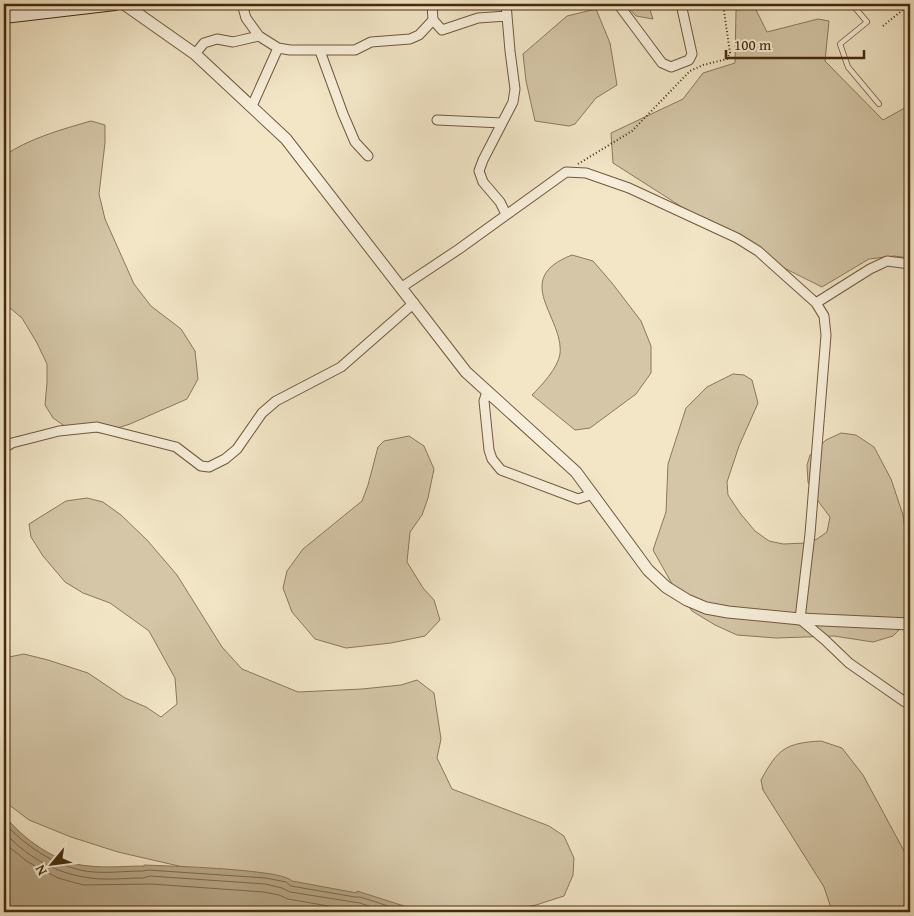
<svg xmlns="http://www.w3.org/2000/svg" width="914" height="916" font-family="'Gentium Book Plus',serif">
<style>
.green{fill:#d4c6a7;stroke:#8c7859}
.water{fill:#b7a687;stroke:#897455}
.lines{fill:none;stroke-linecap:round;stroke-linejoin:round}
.shore{stroke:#7e6849;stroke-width:1}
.service-casing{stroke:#70593a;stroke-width:6}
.minor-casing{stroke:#70593a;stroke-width:11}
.tertiary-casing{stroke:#70593a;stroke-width:13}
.secondary-casing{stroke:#442a0b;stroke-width:14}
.path{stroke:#442a0b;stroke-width:2;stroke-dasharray:1 2.5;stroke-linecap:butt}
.service{stroke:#f7efdb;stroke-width:4.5}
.minor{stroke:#f7efdb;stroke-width:9}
.tertiary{stroke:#f7efdb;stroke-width:11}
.secondary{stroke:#f7efdb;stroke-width:12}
</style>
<rect width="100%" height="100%" fill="#f2e6c7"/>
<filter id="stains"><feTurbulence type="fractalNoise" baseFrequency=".004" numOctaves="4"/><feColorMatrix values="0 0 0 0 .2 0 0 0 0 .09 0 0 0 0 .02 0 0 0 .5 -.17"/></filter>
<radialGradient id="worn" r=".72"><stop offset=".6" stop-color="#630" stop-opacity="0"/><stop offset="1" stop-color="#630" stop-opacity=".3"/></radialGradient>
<path class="green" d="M625 4H648L653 19 636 16Z
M755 8 767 32 818 19 829 21 825 61 883 120 910 105V258L894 256 869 259 822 287 754 253 613 163 611 133 683 99 703 73 735 63 736 10Z
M596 9 610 43 617 85 596 98 575 124 569 126 535 121 526 81 523 54 567 16Z
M91 121 105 125V143L99 194 105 219 134 284 151 306 181 329 195 351 198 379 187 399 130 424 102 433 66 427 53 418 45 405 47 383V364L37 343 22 318 4 303V156C27 139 63 129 91 121Z
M572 255 593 261 612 283 641 321 651 346V373L636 394 590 428 575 430 532 395C541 386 558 368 560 354 564 317 510 279 572 255Z
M733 374 744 375 752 380 758 403 739 446 727 482 728 495 740 513 755 531 769 541 783 544 807 543 817 539 827 532 830 517 818 501 808 482 807 465 810 455 826 440 841 433 856 435 874 447 891 479 903 515 909 557 905 617 900 629 893 636 873 642 834 636 776 638 737 635 715 625 692 611 671 582 653 550 666 512 668 464 686 408 707 387Z
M409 436 424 446 434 469 428 498 422 515 410 532 407 562 423 588 434 600 440 620 425 636 391 643 346 648 315 639 292 612 283 588 287 571 303 549 362 501 368 485 378 447 384 441Z
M87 498 103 502 121 515 147 540 177 575 222 647 242 669 298 692 362 689 401 685 417 680 434 693 441 739 437 758 452 789 549 826 564 836 574 858 573 875 564 896 536 905 504 912H413L209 873 118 852 71 837 29 820 4 801V658L24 654 48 660 88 673 125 698 146 707 161 717 177 704 175 678 149 631 110 603 83 593 65 582 43 556 31 537 29 524 66 501Z
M821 741 842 748 863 775 910 862V912H829L831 908 824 887 763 790 761 780C778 749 785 743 821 741Z"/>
<path class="water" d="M4 815C23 839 57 864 89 866 107 868 126 866 144 866V865C167 866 282 869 292 881L357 893V891L423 912H4Z"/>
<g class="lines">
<path class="shore" d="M4 823C26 846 53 865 85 871 103 874 125 871 143 871L148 870 266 878 286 882 291 886 355 897H360L407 912
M4 832C25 855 53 872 84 877 103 881 124 878 143 878L150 876 265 884 282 888 290 892 360 903 387 912
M4 843 28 862 58 878 83 885 151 884 264 892 279 895 288 899 363 912"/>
<defs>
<path id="service" d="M852 4 867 22 840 44 848 67 879 104"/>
<path id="minor" d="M242 4 246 18 259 36 278 48 290 50H355L371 42 410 39 419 35 433 20
M432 4 433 20 442 30 478 18 507 16
M618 4 662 63 671 67 689 60 692 54 681 4
M320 51 343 114 355 142 368 156
M195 54 204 43 217 39 233 42 259 36
M252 106 278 48
M437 120 502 123
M506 214 500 202 483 182 479 171 483 160 513 102 515 89 510 51 506 4
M402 287 459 249 566 172 586 173 629 188 737 238 758 251 816 303 824 316 826 335 810 534 800 619 825 640 849 663 905 702 910 701
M816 303 870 269 887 261 910 264
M487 392 484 401 489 450 492 459 501 470 578 499 593 494
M4 448 12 443 59 431 97 427 176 447 201 466 209 467 225 459 237 449 262 413 276 401 341 367 414 303"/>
<path id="tertiary" d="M124 4 195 54 286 139 466 372 576 472 648 570 666 587 687 600 706 608 728 612 800 619 910 624"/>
<path id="secondary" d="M4 17 115 4"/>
</defs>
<use href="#service" class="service-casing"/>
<use href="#minor" class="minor-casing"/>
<use href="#tertiary" class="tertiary-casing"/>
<use href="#secondary" class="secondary-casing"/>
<path class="path" d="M883 26 910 4
M578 164 632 131 690 71 703 65 727 59 730 53 723 4"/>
<use href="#service" class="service"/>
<use href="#minor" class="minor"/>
<use href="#tertiary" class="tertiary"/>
<use href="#secondary" class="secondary"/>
</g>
<rect width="914" height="916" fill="none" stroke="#f2e6c7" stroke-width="20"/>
<rect x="5" y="5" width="904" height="906" fill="none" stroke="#442a0b" stroke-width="2.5"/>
<rect x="10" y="10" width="894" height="896" fill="none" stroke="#442a0b"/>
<g transform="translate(52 864) rotate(241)" stroke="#f7efdb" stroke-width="4" paint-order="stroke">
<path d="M0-4L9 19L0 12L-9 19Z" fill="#442a0b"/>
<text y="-8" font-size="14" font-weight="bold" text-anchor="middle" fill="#442a0b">N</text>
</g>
<path d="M726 50v8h138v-8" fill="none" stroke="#442a0b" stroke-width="2.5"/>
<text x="734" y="50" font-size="15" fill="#442a0b" stroke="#f7efdb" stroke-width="4" paint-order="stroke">100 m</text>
<rect width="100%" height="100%" filter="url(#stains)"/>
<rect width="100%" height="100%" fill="url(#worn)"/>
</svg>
